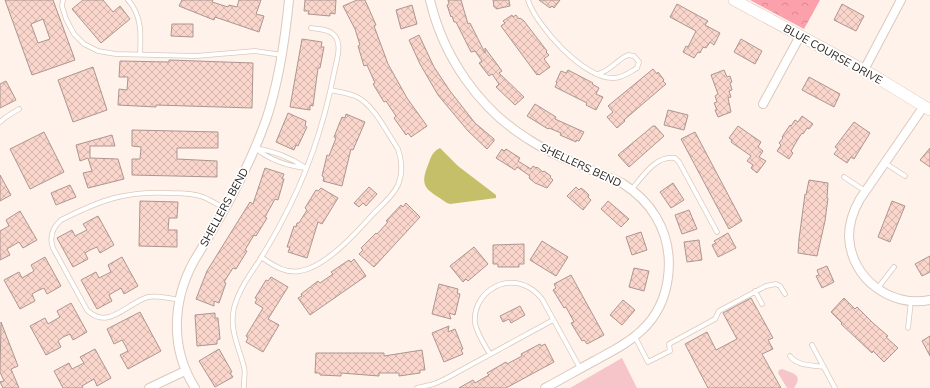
<svg xmlns="http://www.w3.org/2000/svg" width="930" height="388" font-family="Mulish,sans-serif">
<style>
.green{fill:#f5c5c9}
.forest{fill:url(#forest-crowns)}
.water{fill:#c5bf69}
.building{fill:url(#building-cross-hatch);stroke:#ad968f;fill-rule:evenodd}
.lines{fill:none;stroke-linecap:round;stroke-linejoin:round}
.service-casing{stroke:#dcc9bb;stroke-width:5.5}
.minor-casing{stroke:#dcc9bb;stroke-width:10}
.secondary-casing{stroke:#dcc9bb;stroke-width:12}
.service{stroke:#fff;stroke-width:4}
.minor{stroke:#fff;stroke-width:8}
.secondary{stroke:#fff;stroke-width:11}
.labels{text-anchor:middle;stroke-width:3.5;stroke-linejoin:round;paint-order:stroke}
.street-label{font-size:11px;fill:#211a15;stroke:#fff}
</style>
<defs>
<pattern id="forest-crowns" width="20" height="18" patternUnits="userSpaceOnUse"><rect width="20" height="18" fill="#fca1ac"/><path d="M2 6a3 3 0 1 1 6 0M12 15a3 3 0 1 1 6 0" fill="none" stroke="#d88a93"/></pattern>
<pattern id="building-cross-hatch" width="8" height="8" patternUnits="userSpaceOnUse"><rect width="8" height="8" fill="#f9d5cb"/><path d="M0 0l8 8M0 8l8-8" fill="none" stroke="#d5b6ad"/></pattern>
</defs>
<rect width="100%" height="100%" fill="#fef2ea"/>
<path class="green" d="M622 358 637 388H570Z
M782 369C792 373 804 374 794 388H787L778 373 779 370Z"/>
<path class="forest" d="M750 0H820L804 29Z"/>
<path class="water" d="M440 148 458 166 496 195V198L450 204 447 203C429 190 418 189 428 165 431 157 432 152 440 148Z"/>
<path class="building" d="M5 0H53L75 60 32 75ZM43 19 50 39 38 43 31 24Z
M83 0H103L113 12 120 6 130 19 101 43 72 9Z
M182 0H213L212 2 228 7 229 5 237 7 239 0H261L256 14 264 16 259 32 215 17 214 20 179 6Z
M305 0H336L335 14 330 13V16L308 14 309 11H304Z
M357 0H365L376 25 374 26 388 64 407 98 427 126 411 137 408 133 406 135 394 118 396 116 386 101 384 102 373 84 375 83 367 65 364 66 358 46 360 45 355 29 343 6Z
M448 0H461L468 24 470 23 485 53V48L502 71 499 73 524 97 515 105 496 87 499 84 492 74 489 76 479 63 482 61 475 51 471 52 456 22H454L452 16 451 17 447 5 449 4Z
M493 0H509L510 6 496 9V7H494Z
M539 0H560L554 8 552 6 550 8Z
M677 4 708 21 705 25 720 33 714 45 710 42 706 48 703 47 700 53 698 52 694 58 683 52 686 46 688 47 696 31 670 17Z
M842 4 864 16 856 31 834 20Z
M412 5 417 24 401 29 396 10Z
M512 15 513 17 516 15 519 19 520 18 524 21 547 51 546 52 549 55 544 59 550 67 539 75 538 74 537 75 501 26 505 23 503 21Z
M172 24H193V37L171 36Z
M419 35 434 67 450 91 475 123 494 139V141L487 149 468 131 438 95 420 64 409 40Z
M302 39 322 42 321 47H324L320 68H318L313 106 310 105V110L290 107Z
M741 39 762 51 755 64 734 52Z
M169 60 253 63 252 108 156 105V107L118 105 119 89 127 90 128 77H119L120 61 169 62Z
M93 67 107 110 73 122 58 80Z
M653 69 657 74 658 72 664 80 663 81 666 84 624 120 625 121 617 128 607 117 613 112 608 106Z
M568 70 593 83 592 84 599 88 596 94 603 97 596 110 586 105 587 103 555 87 557 83 556 82 561 71 566 73Z
M724 70 727 77 730 76 732 82 730 83 732 90 729 91 731 97 728 98 731 112 718 117 715 110H717L714 103 717 102 715 96 718 94 711 75Z
M809 77 840 94 834 107 802 90Z
M6 81 16 100 0 108V84Z
M535 104 556 117 555 119 584 132 579 141 576 140V142L560 135 561 133 549 128 548 129 527 116Z
M668 110 688 115 684 130 664 125Z
M288 113 306 121 305 126 307 127 298 146 296 145 294 150 276 142Z
M346 114 365 122 353 150 351 149 342 186 323 181 324 177 322 176 327 155 329 156 336 138 334 137 342 117 345 118Z
M802 116 813 124 809 129 807 128 803 134 802 133 798 139 791 151 793 153 789 159 777 151 781 145 779 143 783 138 782 137 790 125 791 126 795 120 798 122Z
M854 122 870 133 854 159 851 157 847 163 834 154 838 149 835 147Z
M653 126H655L664 136 629 167 618 155Z
M738 126 761 142 758 147 763 151 759 157 766 161 757 173 751 168 753 165 747 161 751 156 731 142 732 140 729 138Z
M132 130 218 132V148H177V159L217 161V177L132 175V159H140L141 147 132 146Z
M44 132 64 172 30 189 10 149Z
M695 132 742 221 729 229 681 139Z
M112 135 115 146H90V158L118 159 124 179 88 188 83 173 92 171 88 158 80 161 76 145Z
M930 148V167L920 160Z
M502 149 504 151 506 149 520 158 518 161 531 169 533 166 536 168 537 167 543 172 544 171 551 176 550 177 553 180 547 188 535 183 529 178 530 176 517 167 515 170 496 158Z
M265 168 284 174 282 179H284L278 200 275 199 265 217 267 218 256 236 254 235 245 250 247 251 236 269 233 268 224 282 226 283 219 303 214 301V306L196 299 207 271 250 202 253 204Z
M0 175 11 195 0 201Z
M809 180 828 183 827 198H828L825 221 817 256 798 253 799 239 805 194 806 195Z
M673 183 684 200 671 208 660 192Z
M70 185 76 197 56 205 51 193Z
M369 187 377 194 366 206 363 203 359 207 354 203Z
M576 187 579 190 581 188 585 191 589 195 588 197 591 200 583 210 567 196Z
M321 188 338 198 322 224 318 222 307 258 288 252 290 247H287L294 226 296 227 297 223H299L307 210 305 208 316 190 318 191Z
M140 201 178 202 177 218H169L168 230H177V247L139 246Z
M608 201 629 219 621 227 601 209Z
M892 201 905 206 890 242 878 237Z
M406 203 420 217 374 267 359 254 363 250 361 248 376 233 377 234 388 222 386 221 401 205 403 207Z
M689 210 697 229 682 234 675 215Z
M20 211 37 240 23 248 19 242 12 246 7 249 10 255 0 260V231L9 226 6 220Z
M98 216 114 245 100 253 97 247 90 250 85 253 88 259 73 267 57 238 72 230 75 236 87 230 83 224Z
M641 232 647 250 632 255 626 237Z
M728 233 736 248 718 257 712 245 716 243 714 241Z
M699 240 702 260 687 262 684 242Z
M542 241 568 257 556 276 530 260Z
M524 244V264H519V267H498V264H493V245Z
M474 247 488 264 468 281 466 279 463 282 450 266Z
M930 256V272L922 276 915 264Z
M45 257 61 286 47 294 44 288 37 291 32 294 35 301 20 309 4 280 19 272 22 278 34 271 31 265Z
M122 257 138 286 124 294 121 288 114 292 109 295 112 301 97 309 81 280 96 272 99 278 111 272 108 265Z
M354 259 366 276 310 315 298 298 302 296 301 294 318 281 320 283 333 274 331 272 349 260 351 262Z
M827 266 834 282 822 288 816 276 819 275 817 270Z
M634 268 649 271 644 291 629 287Z
M571 275 604 335 587 344 584 340 582 341 571 323 574 322 566 307 564 308 553 290 556 288 554 284Z
M271 277 288 287 268 319 279 325 263 352 246 342 248 338 246 336 263 308 255 303 257 299 255 298 266 280 268 281Z
M439 284 458 289 457 293 460 294 455 315 449 313 451 319 432 314Z
M751 298 773 338 768 340 773 349 762 354 781 388H708L685 344 707 332 716 350 737 339 723 313Z
M844 298 855 309 857 307 873 323 888 336 886 337 898 348 884 362 873 351 872 353 855 337 841 324 842 323 831 312Z
M623 300 635 310 622 325 610 315Z
M71 303 87 332 73 340 70 334 63 337 58 341 61 347 46 355 30 326 45 318 48 324 60 317 57 311Z
M520 306 525 315 511 323 509 319 503 322 500 316Z
M140 312 161 351 128 369 120 355 128 351 125 345 122 340 114 344 107 329Z
M215 313V318H218L220 339 217 340V344L197 346 195 315Z
M1 322 18 366 11 369 19 388H3L0 382 4 381 0 372Z
M449 326 448 332 455 329 463 349 461 350 463 354 444 362 432 333Z
M930 336V356L922 341Z
M540 344 541 346 545 344 554 362 506 388H459L473 380 475 383 489 375 487 373 506 362 507 364 522 356 521 354Z
M95 349 111 378 97 386 94 379 82 386 83 388H63L54 371 69 363 72 369 84 363 80 357Z
M219 349 232 372 230 373 233 377 215 387 199 361Z
M422 350 425 370H420V373L399 376V373H379V376L341 373V376L320 375V373H315L316 353H384V356Z"/>
<g class="lines">
<defs>
<path id="service" d="M63 0 62 6 66 19 74 34 84 44 98 51 116 54 196 56 255 51 282 55
M128 0C142 15 141 35 140 54
M528 0C536 26 585 80 614 78 623 78 630 72 637 68L639 62 634 56 628 55C616 60 612 70 598 74
M0 122 6 117 19 109
M255 148C270 160 287 166 306 168
M255 148C274 151 290 157 306 168
M885 163 905 176
M844 177 865 191
M632 189C643 176 656 155 675 158L679 162 717 232
M261 257C273 265 285 274 300 271 326 267 357 232 374 213 382 205 393 196 398 185 403 173 402 161 398 149 387 133 374 104 355 96 347 93 339 92 331 90
M877 289 894 267
M755 291 762 304
M179 300C169 298 158 295 148 297 127 303 108 331 87 310L53 248C49 237 52 228 61 220 101 200 124 191 170 193 181 193 193 193 203 197 211 200 218 205 225 209
M908 328 911 301
M635 337 648 362 670 351 669 344 715 319 719 311 766 286 776 284 780 286 785 294
M812 345 835 388
M490 354C484 344 477 334 475 323 472 295 503 273 528 287 534 290 538 294 542 299L580 368
M790 356C797 366 812 365 824 367
M244 388C243 381 246 374 244 367 239 347 229 330 234 308 239 289 251 273 261 258 268 246 275 235 281 223 306 177 324 125 334 73 336 62 343 44 334 35 329 29 318 29 311 28
M417 388 434 384 445 379 553 320"/>
<path id="minor" d="M430 0C443 56 479 109 528 139 557 158 591 169 622 183 636 192 648 203 656 217 677 252 672 302 642 330 629 343 612 351 596 360 579 369 562 379 545 388
M864 70 901 0
M763 104 800 36
M924 106 860 199C853 211 849 224 849 237 851 278 890 308 930 300
M149 388 185 371
M195 388C170 349 172 301 194 261 222 215 248 171 266 120 279 82 285 40 289 0"/>
<path id="secondary" d="M734 0 873 75 930 110"/>
</defs>
<use href="#service" class="service-casing"/>
<use href="#minor" class="minor-casing"/>
<use href="#secondary" class="secondary-casing"/>
<use href="#service" class="service"/>
<use href="#minor" class="minor"/>
<use href="#secondary" class="secondary"/>
</g>
<g class="labels">
<g class="street-label">
<text transform="translate(833 54) rotate(29)" y="4">BLUE COURSE DRIVE</text>
<text transform="translate(581 165) rotate(25)" y="4">SHELLERS BEND</text>
<text transform="translate(224 207) rotate(-61)" y="4">SHELLERS BEND</text>
</g>
</g>
</svg>
